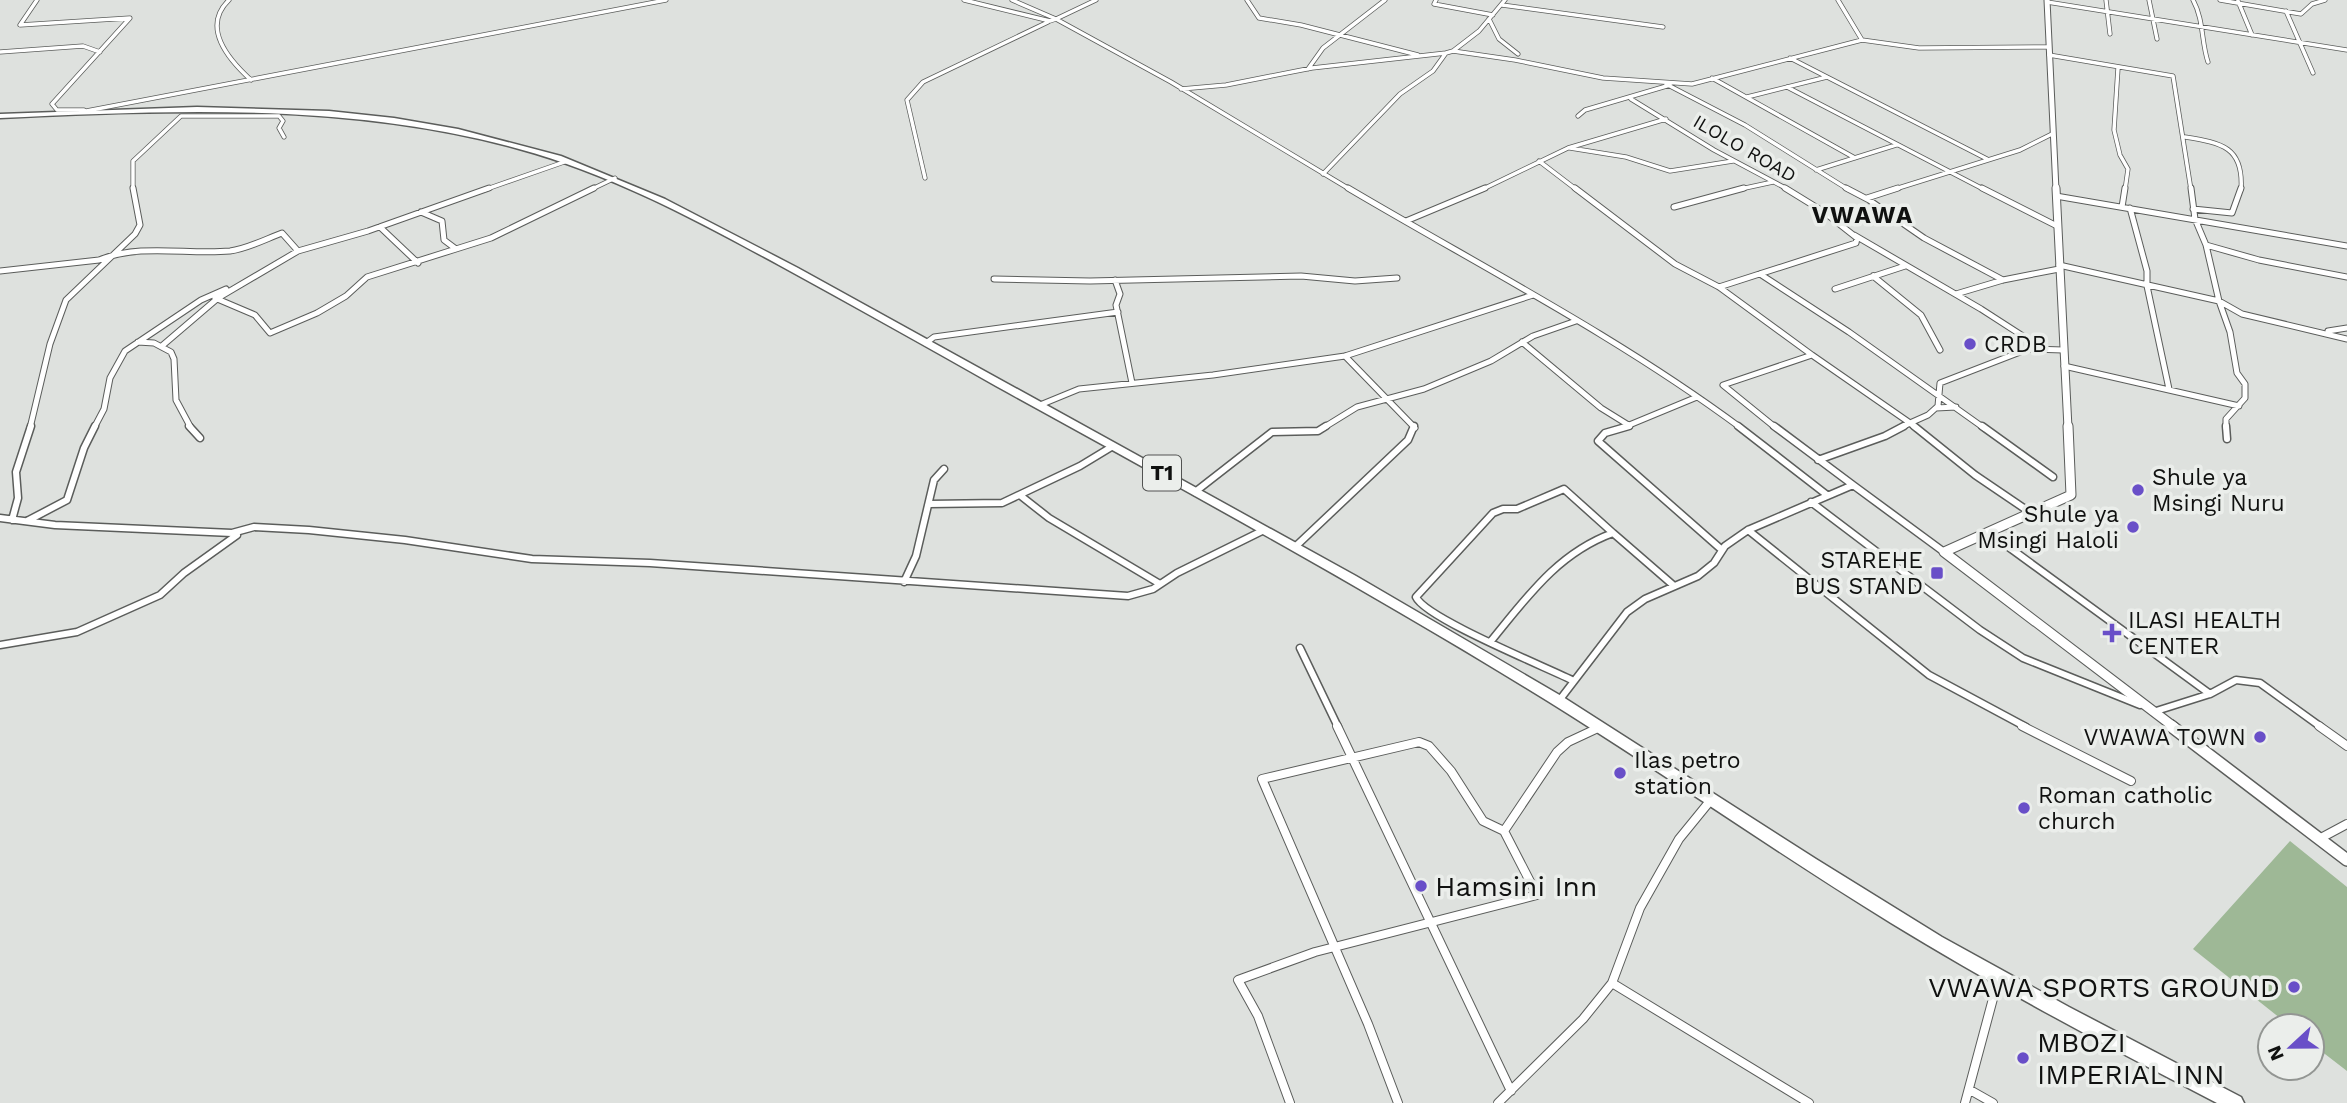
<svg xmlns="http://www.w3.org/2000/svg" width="2347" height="1103" font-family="'Work Sans',sans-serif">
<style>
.green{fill:#9eb896}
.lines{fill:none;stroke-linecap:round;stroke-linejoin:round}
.street-far3-casing{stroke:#5b5d5b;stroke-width:5}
.street-far2-casing{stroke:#5b5d5b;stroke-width:7}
.street-far1-casing{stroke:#5b5d5b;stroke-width:9}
.street-casing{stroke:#5b5d5b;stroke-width:10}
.secondary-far3-casing{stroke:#5b5d5b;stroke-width:7}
.secondary-far2-casing{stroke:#5b5d5b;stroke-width:9}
.secondary-far1-casing{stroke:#5b5d5b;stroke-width:11}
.secondary-casing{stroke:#5b5d5b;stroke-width:14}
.highway-casing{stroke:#5b5d5b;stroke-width:3}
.street-far3{stroke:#fff;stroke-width:3.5}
.street-far2{stroke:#fff;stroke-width:5}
.street-far1{stroke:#fff;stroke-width:6}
.street{stroke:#fff;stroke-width:8}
.secondary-far3{stroke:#fff;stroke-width:5}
.secondary-far2{stroke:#fff;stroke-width:7}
.secondary-far1{stroke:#fff;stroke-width:9}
.secondary{stroke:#fff;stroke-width:11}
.highway{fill:#fff;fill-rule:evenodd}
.poi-dot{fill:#694fc8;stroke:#ebeeeb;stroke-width:2.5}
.labels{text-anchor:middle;stroke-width:7;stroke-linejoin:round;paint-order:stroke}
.far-street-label{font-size:19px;fill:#101110;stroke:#ebeeeb}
.shield{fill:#ebeeeb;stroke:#525352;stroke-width:2}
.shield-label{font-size:21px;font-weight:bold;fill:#101110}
.poi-label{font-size:23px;fill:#101110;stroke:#ebeeeb;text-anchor:start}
.far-district-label{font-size:24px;font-weight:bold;letter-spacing:2px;fill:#101110;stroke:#ebeeeb}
.near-poi-label{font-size:28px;fill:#101110;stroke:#ebeeeb;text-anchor:start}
</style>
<rect width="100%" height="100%" fill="#dee1de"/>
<path class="green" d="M2290 841 2347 887V1071L2312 1044V1026H2290L2193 949Z"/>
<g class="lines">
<defs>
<path id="street-far3" d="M37 0 20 25 130 18 52 104 57 110H84
M229 0C201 27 228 59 251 80
M964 0 1050 21 1056 19 1171 82 1351 190
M1012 0 1056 19 1096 0
M1247 0 1259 18 1301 25 1418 55
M1436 0 1434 4 1493 15
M1838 0 1862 40
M2106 0 2110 34
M2149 0 2157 39
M2193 0C2204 20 2201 41 2208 62
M2220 0 2301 14 2312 4 2325 0
M2238 1 2252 35
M2047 2 2347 50
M1502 5 1663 27
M2286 11 2313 73
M1489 19 1499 39 1518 54
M1453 51 1479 31 1505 0
M0 52 83 46 100 52
M2049 55 2173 76 2191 190
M1790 58 1987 159
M2118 68 2114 130 2120 155 2128 169 2125 190
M1308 69 1323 48 1385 0
M1712 78 1855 158
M1666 84 1745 125 1849 190
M1787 87 1985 190
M1181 89 1226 85 1312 68 1446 53
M1747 97 1827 77
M1631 99 1714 150 1789 190
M81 112 666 0
M1578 116 1585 110 1670 85
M2185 137C2222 143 2244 147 2241 190
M1570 148 1626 157 1670 171 1733 161
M1539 161 1577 190
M1816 170 1896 145
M1323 174 1400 94 1433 71 1446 53 1453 51 1515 60 1603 78 1692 84 1862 40 1919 48 2048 47
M925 178 907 100 923 82 1048 22
M133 190V161L181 116H279L283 121 279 128 284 137
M484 190 567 161
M590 190 615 178
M1481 190 1568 148 1666 119
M1736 190 1773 182
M1892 190 2020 150 2052 134"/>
<path id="street-far2" d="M1348 188C1480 266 1617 336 1741 428
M1575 188 1675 264 1719 287 1812 355
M1846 188 1869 200 1924 238 2003 280
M1982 188 2057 226
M2191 188 2195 219 2206 245 2219 301 2230 332 2237 373 2245 384V398L2226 419V428
M2056 196 2347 246
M1867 198 1898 188
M1674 207 1744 188
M2122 207 2125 188
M2130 208 2147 271V286L2169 389
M2193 209 2232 213 2241 188
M421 212 442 221 444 240 456 249 491 238 594 188
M1406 221 1485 188
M380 227 418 263
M1854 235 1981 309 2043 349
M2206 245 2259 260 2347 277
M2059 265 2219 301 2242 314 2347 339
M0 271 99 260C142 243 186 255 230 251 247 249 266 239 282 233L298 251
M1760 274 1849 332 1984 428
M1873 276 1921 315 1940 350
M994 279 1090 281 1301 276 1355 281 1397 278
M1115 280 1120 294 1116 305 1132 383
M1719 287 1856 243 1857 238 1824 212 1785 188
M1835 289 1905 266
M1956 294 2003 280 2059 269
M215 298 255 315 270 333 317 313 346 296 367 277 456 249
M2328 331 2347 328
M138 342 154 343 171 352 174 359 176 400 191 428
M1522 342 1601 408 1630 426
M926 343 934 337 1118 312
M163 345 218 298 298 251 368 231 489 188
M1345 356 1415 428
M2064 366 2239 406
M1040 405 1079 389 1213 375 1345 356 1533 295
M1936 408 1956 407
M30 428 50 344 66 300 135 234 140 225 133 188
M94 428 104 409 110 378 125 351 201 300 226 289
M1323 428 1357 407 1424 389 1491 361 1533 336 1576 321
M1622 428 1697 397
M1776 428 1723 385 1812 355 1910 423 1900 428
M1916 428 1910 423 1928 415 1938 406 1940 383 2028 349 2063 350"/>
<path id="street-far1" d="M189 426 200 438
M1629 426 1605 433 1598 441 1722 550
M1738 426 1827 495
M1914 426 1975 475 2031 513
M1982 426 2053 477
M2226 426 2227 439
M1818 460 1885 436 1904 426
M1853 485 1944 552
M1195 492 1272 432 1318 431 1326 426
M1021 496 1049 518 1160 584
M1811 502 1980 630 2023 658 2140 705
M929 504 1002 503 1080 466 1113 446
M0 518 55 525 232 533 254 527 309 530 405 540 532 559 650 563 1128 596 1153 589 1177 573 1264 530
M12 520 18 498 16 472 31 426
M27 521 67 500 84 448 95 426
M1748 530 1929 675 2026 727
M1988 532 2210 694
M1295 547 1408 440 1414 426
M904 582 916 556 934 480 944 469
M1491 641C1527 597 1558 553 1613 533L1673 585
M0 645 77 632 160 595 184 573 237 535
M1300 648 1338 727
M1574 681C1546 667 1425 618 1416 597L1493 513 1503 509H1517L1564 489 1613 533
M1558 702 1627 612 1645 599 1698 576 1714 563 1725 546 1748 530 1853 485 1774 426
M2153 712 2210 694 2236 680 2260 683 2321 727"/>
<path id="street" d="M1337 726 1511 1091
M2022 726 2131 781
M2319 726 2347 746
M2319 839 2347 824
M1612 983 1809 1103
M1970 1090 1993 1103
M1290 1103 1258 1016 1238 980 1315 952 1537 895 1504 831 1557 752 1568 742 1598 728
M1398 1103 1368 1024 1262 779 1419 742 1429 746 1451 771 1483 821 1504 831
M1498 1103 1583 1019 1612 983 1640 908 1679 839 1710 801
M1965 1103 1998 980"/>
<path id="secondary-far3" d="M2047 0 2056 190"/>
<path id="secondary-far2" d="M2056 188 2068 428"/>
<path id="secondary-far1" d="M2068 426 2071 495 1944 552 2174 727"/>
<path id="secondary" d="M2171 726 2347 860"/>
<path id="highway" d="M197 107 329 111 394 118 458 129 561 156 665 199 798 268 1356 576 1563 697 1816 859 1942 937 2069 1007 2241 1097 2244 1103H2217C2107 1046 1997 988 1891 923 1774 851 1662 772 1546 700 1366 589 1181 488 996 386 924 345 852 305 779 265 696 220 611 174 519 149 350 102 173 110 0 118V114Z"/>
</defs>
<use href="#street-far3" class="street-far3-casing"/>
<use href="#street-far2" class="street-far2-casing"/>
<use href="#street-far1" class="street-far1-casing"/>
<use href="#street" class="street-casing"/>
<use href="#secondary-far3" class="secondary-far3-casing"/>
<use href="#secondary-far2" class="secondary-far2-casing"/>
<use href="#secondary-far1" class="secondary-far1-casing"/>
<use href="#secondary" class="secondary-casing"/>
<use href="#highway" class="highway-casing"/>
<use href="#street-far3" class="street-far3"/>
<use href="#street-far2" class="street-far2"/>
<use href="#street-far1" class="street-far1"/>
<use href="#street" class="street"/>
<use href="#secondary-far3" class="secondary-far3"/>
<use href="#secondary-far2" class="secondary-far2"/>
<use href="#secondary-far1" class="secondary-far1"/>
<use href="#secondary" class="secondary"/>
<use href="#highway" class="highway"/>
</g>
<g class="poi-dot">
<circle cx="1970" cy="344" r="7"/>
<circle cx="2138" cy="490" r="7"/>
<circle cx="2133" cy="527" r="7"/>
<rect x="1930" y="566" width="14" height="14" rx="3.5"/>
<path d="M2108.5 622.5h7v7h7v7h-7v7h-7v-7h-7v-7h7z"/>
<circle cx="2260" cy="737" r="7"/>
<circle cx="1620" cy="773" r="7"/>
<circle cx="2024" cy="808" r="7"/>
<circle cx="1421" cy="886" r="7"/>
<circle cx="2294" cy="987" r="7"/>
<circle cx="2023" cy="1058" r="7"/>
</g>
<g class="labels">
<g class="far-street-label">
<text transform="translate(1745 148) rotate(30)" y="7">ILOLO ROAD</text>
</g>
<rect class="shield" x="1143" y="455.5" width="38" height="35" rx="5"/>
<g class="shield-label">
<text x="1162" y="480">T1</text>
</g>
<g class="poi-label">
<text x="1984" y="352">CRDB</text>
<text x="2152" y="485">Shule ya<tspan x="2152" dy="26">Msingi Nuru</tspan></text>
<text x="2119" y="522" text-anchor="end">Shule ya<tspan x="2119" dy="26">Msingi Haloli</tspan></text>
<text x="1923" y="568" text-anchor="end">STAREHE<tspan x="1923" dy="26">BUS STAND</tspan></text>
<text x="2128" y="628">ILASI HEALTH<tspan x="2128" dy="26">CENTER</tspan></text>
<text x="2246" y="745" text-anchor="end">VWAWA TOWN</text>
<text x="1634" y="768">Ilas petro<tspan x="1634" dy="26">station</tspan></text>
<text x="2038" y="803">Roman catholic<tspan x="2038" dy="26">church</tspan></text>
</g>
<g class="far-district-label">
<text x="1863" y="223">VWAWA</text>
</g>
<g class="near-poi-label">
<text x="1435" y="896">Hamsini Inn</text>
<text x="2280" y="997" text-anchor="end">VWAWA SPORTS GROUND</text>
<text x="2037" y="1052">MBOZI<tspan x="2037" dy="32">IMPERIAL INN</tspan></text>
</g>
</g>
<g transform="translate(2291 1047) rotate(248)"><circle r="33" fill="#ebeeeb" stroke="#939693" stroke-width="2"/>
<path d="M0-5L12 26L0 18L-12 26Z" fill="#694fc8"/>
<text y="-10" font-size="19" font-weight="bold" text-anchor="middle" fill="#101110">N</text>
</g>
</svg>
